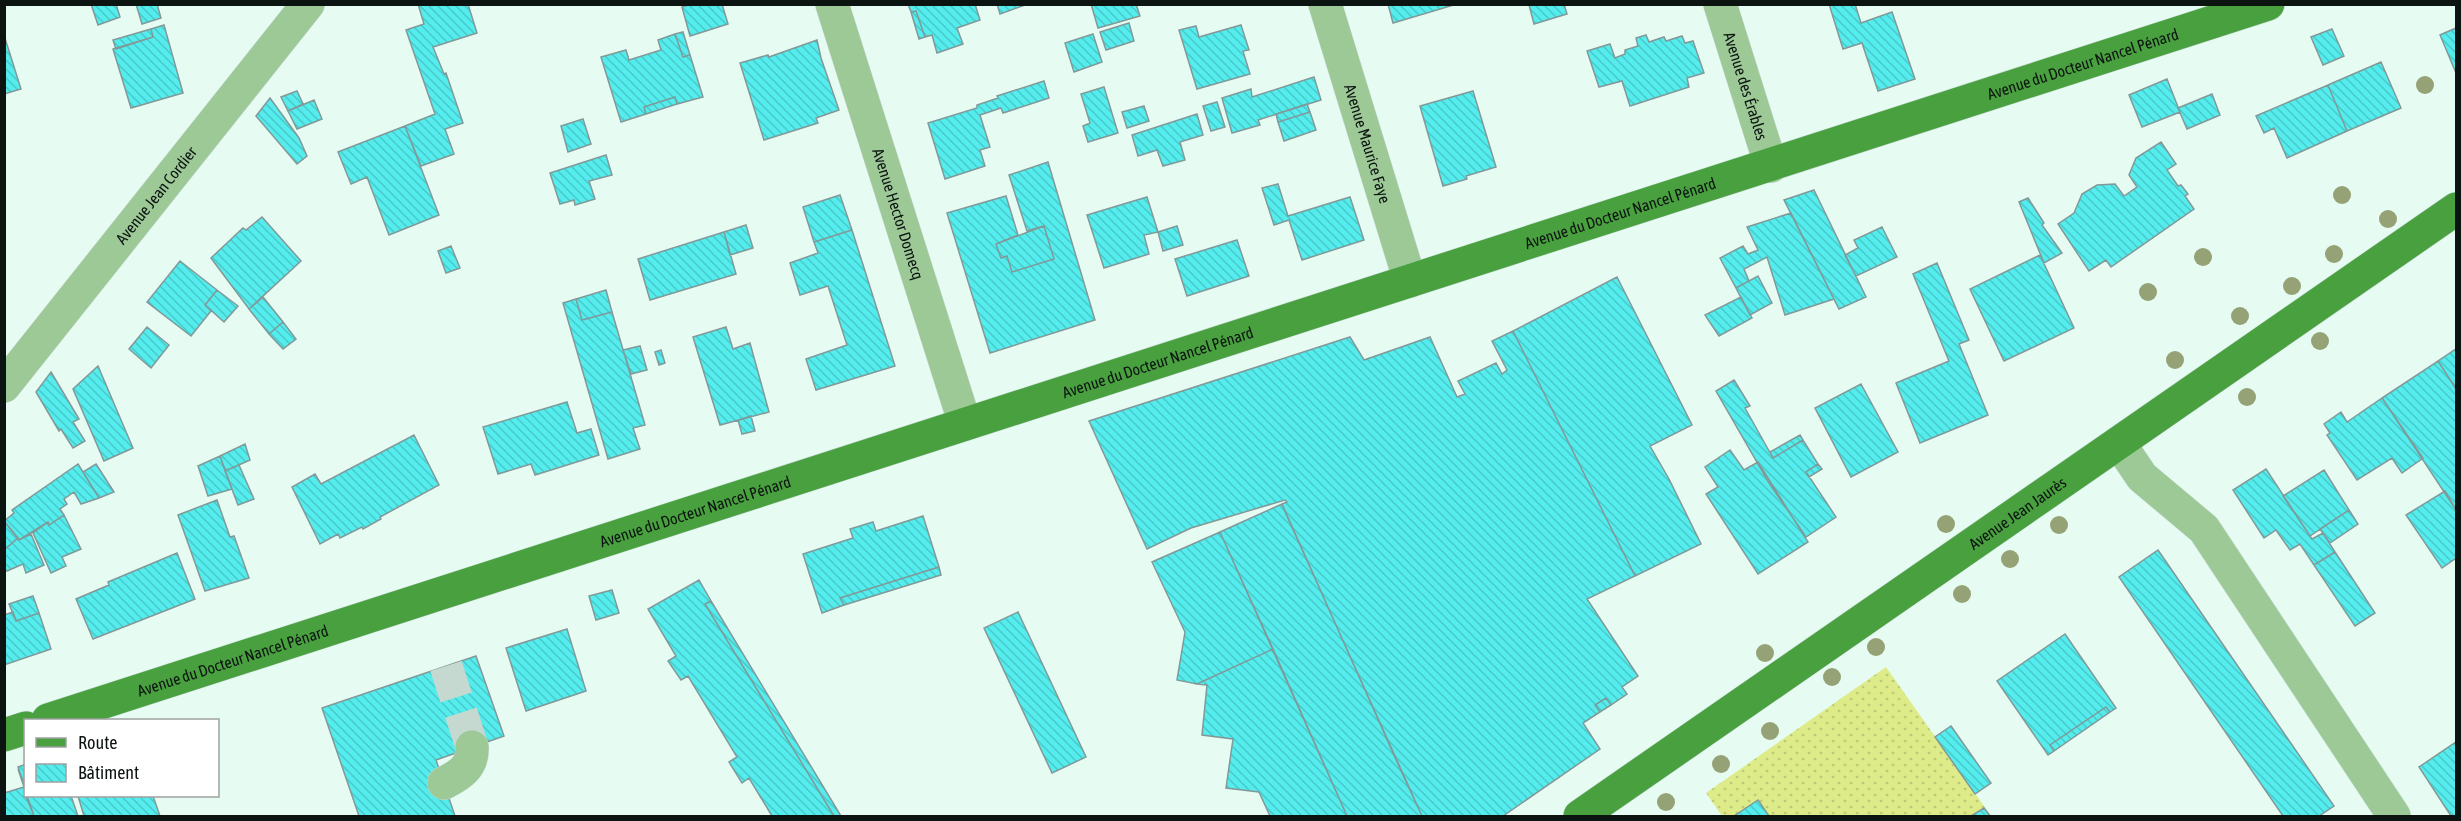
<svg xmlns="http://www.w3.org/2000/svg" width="2461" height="821" font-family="'Asap Condensed',sans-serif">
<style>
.grass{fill:url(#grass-dots)}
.building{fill:url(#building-back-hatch);stroke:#819998;stroke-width:1.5}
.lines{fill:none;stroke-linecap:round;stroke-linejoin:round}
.minor-tunnel{stroke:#c5d9d1;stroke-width:33;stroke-dasharray:33 16;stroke-linecap:butt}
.minor-casing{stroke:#c3d7cf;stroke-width:34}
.major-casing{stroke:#c3d7cf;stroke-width:34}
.minor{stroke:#9dc997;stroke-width:33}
.major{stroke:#49a03f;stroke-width:33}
.tree{fill:#95a275}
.labels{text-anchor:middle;stroke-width:6;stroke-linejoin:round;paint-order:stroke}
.street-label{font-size:16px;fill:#0c1411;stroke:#fff}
</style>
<defs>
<pattern id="grass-dots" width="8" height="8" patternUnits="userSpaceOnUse" patternTransform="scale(1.5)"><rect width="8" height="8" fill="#deeb89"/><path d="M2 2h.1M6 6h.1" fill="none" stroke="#bdc975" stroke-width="1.8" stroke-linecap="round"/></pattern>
<pattern id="building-back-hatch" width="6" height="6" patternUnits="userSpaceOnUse" patternTransform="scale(1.5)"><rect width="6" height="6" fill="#54eced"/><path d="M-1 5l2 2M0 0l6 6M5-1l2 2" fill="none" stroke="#48caca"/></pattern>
</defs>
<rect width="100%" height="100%" fill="#e6fcf3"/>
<path class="grass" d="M1886 667 1991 816H1722L1706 793Z"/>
<path class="building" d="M91 4H116L120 17 98 25Z
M136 4H157L161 18 142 24Z
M418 4H468L477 33 433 47 444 74 446 73 463 123 445 129 454 154 421 166 405 126 435 114 406 30 424 24Z
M692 4H722L728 24 690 36 682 7Z
M908 4H975L980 20 957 28 963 44 937 53 932 35 925 37 916 11 911 12Z
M997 4H1028L1000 14Z
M1091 4H1136L1140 16 1098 28Z
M1388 4H1453L1454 5 1393 23Z
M1564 4 1567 14 1534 24 1529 5Z
M1829 4H1855L1861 23 1892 12 1915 79 1878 91 1862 43 1843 49Z
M916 11 925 37 919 39 911 12Z
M1129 23 1134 41 1106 50 1100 32Z
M164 25 183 93 131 108 113 49 153 37 151 29Z
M1241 25 1249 50 1243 51 1250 74 1197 89 1179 30 1196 26 1199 37Z
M2456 28V73L2440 35Z
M151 29 153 37 116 49 113 40Z
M2332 29 2344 56 2323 65 2311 37Z
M683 32 690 55 683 57 675 34Z
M675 34 683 57 690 55 703 97 677 104 675 97 644 107 646 114 621 122 601 57 626 50 629 60 661 50 658 40Z
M1093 34 1102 62 1074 72 1065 43Z
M4 35 21 89 4 94Z
M1646 35 1649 42 1664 37 1666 41 1682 36 1685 43 1693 41 1704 73 1687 78 1689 87 1630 106 1622 81 1599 87 1587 51 1610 44 1615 58 1625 54V50L1638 46 1636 38Z
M817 40 821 58 839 110 816 118 818 123 764 140 740 63 768 55 769 57Z
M2381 62 2401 108 2347 131 2328 85Z
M1314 77 1321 100 1258 120 1260 125 1232 133 1222 98 1251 89 1252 97Z
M2167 79 2180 112 2142 127 2129 95Z
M1044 81 1049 98 1003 113 1001 108 980 115 990 147 980 150 985 166 945 179 928 123 977 108V105L998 98 997 96Z
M2328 85 2347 131 2287 158 2274 128 2264 133 2256 116Z
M1104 87 1118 133 1088 142 1083 126 1090 123 1081 94Z
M297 91 303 104 288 111 281 97Z
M1473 91 1496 167 1466 176 1467 179 1443 186 1420 106Z
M2212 94 2220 115 2187 129 2178 108Z
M675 97 677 104 646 114 644 107Z
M270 98 299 138 307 156 297 164 256 116Z
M314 100 322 119 297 129 288 111Z
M1217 102 1225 127 1211 131 1203 106Z
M1307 104 1310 112 1278 122 1276 114Z
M1144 106 1149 121 1127 128 1122 112Z
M1310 112 1316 130 1284 141 1278 122Z
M1197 114 1203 135 1180 142 1185 160 1163 166 1157 150 1138 156 1132 135Z
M583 119 591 144 568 152 561 126Z
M405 126 439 215 389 235 367 177 351 184 338 152Z
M2161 142 2176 164 2167 170 2178 186 2181 185 2188 194 2185 196 2194 209 2111 267 2106 260 2089 271 2058 224 2074 213 2082 194 2097 185 2115 184 2124 196 2137 187 2129 175 2136 158Z
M606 155 612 175 589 181 595 199 575 205 574 200 560 204 550 173Z
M1048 162 1095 320 990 353 947 213 1006 196 1018 235 996 244 1001 258 1007 256 1012 272 1054 259 1044 226 1027 231 1009 175Z
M1278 184 1288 216 1350 197 1364 240 1302 260 1289 220 1274 225 1262 188Z
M1814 190 1866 297 1839 309 1784 200Z
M840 195 852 230 814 242 803 207Z
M1147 197 1158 232 1144 235 1149 254 1104 268 1087 215Z
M2028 198 2044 223 2042 225 2062 253 2044 263 2019 202Z
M1791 213 1834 299 1785 315 1767 257 1744 269 1749 281 1736 288 1720 258 1743 246 1748 254 1758 250 1747 227Z
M262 217 301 261 249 309 211 258 243 228 246 230Z
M746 225 753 248 730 255 724 232Z
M1044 226 1054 259 1012 272 1007 256 1001 258 996 244Z
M1177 226 1183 245 1163 251 1158 232Z
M1882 227 1897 257 1856 276 1845 255 1858 248 1854 240Z
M852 230 895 366 816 390 806 359 847 345 828 286 800 295 790 263 818 253 814 242Z
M724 232 736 274 650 300 638 259Z
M1237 240 1249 276 1187 296 1175 259Z
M451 246 460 268 446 273 438 251Z
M2040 255 2074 328 2004 361 1970 289Z
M180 261 217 290 205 305 211 311 191 336 147 302Z
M1937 263 1969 340 1959 344 1988 415 1920 443 1896 383 1949 361 1913 274Z
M1758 276 1772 303 1750 315 1736 288Z
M1617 277 1692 425 1650 446 1669 479 1701 544 1635 576 1513 331Z
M217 290 238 306 224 322 205 305Z
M606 290 612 312 582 320 576 299Z
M263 297 283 322 269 334 249 309Z
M1741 297 1752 318 1719 336 1705 315Z
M576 299 582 320 612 312 645 425 633 428 640 449 608 459 563 303Z
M283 322 296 339 283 349 269 334Z
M147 327 169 345 151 368 129 349Z
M726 327 733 349 750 343 769 412 720 425 693 337Z
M1513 331 1635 576 1587 599 1638 676 1622 687 1627 694 1611 705 1606 698 1595 705 1600 712 1583 723 1600 749 1503 816H1422L1286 514 1282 504 1287 502 1285 500 1191 528 1147 549 1089 421 1350 337 1364 360 1430 337 1457 397 1465 394 1458 381 1496 363 1502 374 1507 370 1492 341Z
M640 346 647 370 631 374 623 350Z
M2456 349V389L2438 361Z
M661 350 665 363 659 365 655 352Z
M2438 361 2456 389V510L2382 398Z
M98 366 133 448 104 461 73 389Z
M51 372 79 419 73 422 85 441 73 448 61 429 59 431 36 392Z
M1734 380 1750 406 1745 408 1773 458 1803 440 1818 464 1806 472 1836 517 1806 537 1769 483 1716 391Z
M1861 384 1898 452 1851 477 1815 408Z
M2382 398 2423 458 2402 473 2392 458 2357 480 2327 435 2330 433 2324 424 2341 412 2347 422Z
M567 402 577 433 591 429 599 455 535 475 531 464 498 474 483 427Z
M751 416 755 431 742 434 738 420Z
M414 435 439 485 380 517 381 519 363 529 362 527 340 538 338 534 320 544 292 487 315 474 321 484Z
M1800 435 1803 440 1773 458 1770 452Z
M245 444 250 460 225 471 220 456Z
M1730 450 1744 470 1758 462 1808 542 1758 574 1706 494 1718 487 1705 467Z
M220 456 232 489 208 496 198 466Z
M78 464 99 498 81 504 74 492 64 499 67 504 60 509 64 515 49 525 48 522 19 540 4 521 14 513 12 510Z
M96 464 114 492 99 498 83 472Z
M1818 464 1822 469 1809 477 1806 472Z
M239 465 254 499 238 505 225 471Z
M2266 469 2310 536 2312 539 2323 533 2335 552 2314 565 2300 544 2290 550 2276 530 2264 538 2233 490Z
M2324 470 2349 510 2310 536 2283 496Z
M2445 491 2456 510V558L2442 568 2406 515Z
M217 500 230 537 234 536 249 578 205 591 178 515Z
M1282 504 1402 773 1422 816H1347L1220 532Z
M2349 510 2358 524 2330 543 2320 529Z
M64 515 81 549 62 557 66 566 51 573 33 533 48 522 49 525Z
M923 516 939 567 840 598 844 605 822 613 803 554 853 538 850 529 873 522 876 531Z
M4 521 18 538 4 550Z
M1220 532 1273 649 1197 684 1177 680 1185 632 1152 562Z
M31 534 44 565 26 573 23 564 7 571 4 568V550L18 538 19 540Z
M2158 550 2334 806 2319 816H2283L2119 577Z
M2335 552 2375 613 2355 626 2314 565Z
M177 553 195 599 93 639 76 599 109 585 108 582Z
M939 567 941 575 844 605 840 598Z
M699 580 711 601 705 604 834 816H772L749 778 742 783 729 762 737 757 688 676 681 680 668 661 676 656 648 609Z
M612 590 619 613 596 620 589 596Z
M33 596 39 613 16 621 9 604Z
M711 601 841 816H834L705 604Z
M13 612 16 621 39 613 51 649 4 665V615Z
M1018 612 1086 757 1052 773 984 628Z
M567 629 586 691 526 711 506 648Z
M2065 634 2116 708 2110 712 2106 707 2050 745 2054 751 2048 755 1997 681Z
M1273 649 1347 816H1270L1259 792 1226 788 1233 739 1202 735 1207 685 1197 684Z
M476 656 504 736 436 760 455 816H359L322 708Z
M1606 698 1611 705 1600 712 1595 705Z
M2106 707 2110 712 2054 751 2050 745Z
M1951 726 1991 783 1975 794 1935 737Z
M2456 742V816H2451L2419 767Z
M26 764V790L18 767Z
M18 769 26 790V796L34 816H4V793L24 787Z
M27 796H71L78 816H34Z
M78 796H153L160 816H84Z
M1758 800 1769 816H1734Z
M1984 808 1990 816H1971Z"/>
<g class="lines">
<path class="minor-tunnel" d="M446 666 472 747"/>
<defs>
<g id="minor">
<path id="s1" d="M832 4 965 424"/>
<path id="s2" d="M1325 4 1410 281"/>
<path id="s3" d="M1720 4 1771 166"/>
<path id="s4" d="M4 386 308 4"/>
<path d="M2119 443 2142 477 2204 529 2394 816"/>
<path d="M444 783C460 775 473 767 472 747"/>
</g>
<g id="major">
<path id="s5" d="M48 720 2268 4"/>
<path d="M4 735 26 728"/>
<path id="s6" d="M1580 816 2456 209"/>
</g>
</defs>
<use href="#minor" class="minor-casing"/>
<use href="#major" class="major-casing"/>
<use href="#minor" class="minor"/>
<use href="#major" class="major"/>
</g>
<g class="tree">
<circle cx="2425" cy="85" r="9"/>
<circle cx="2342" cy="195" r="9"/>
<circle cx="2388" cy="219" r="9"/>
<circle cx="2334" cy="254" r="9"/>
<circle cx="2203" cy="257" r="9"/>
<circle cx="2292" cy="286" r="9"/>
<circle cx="2148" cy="292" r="9"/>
<circle cx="2240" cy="316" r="9"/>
<circle cx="2320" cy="341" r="9"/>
<circle cx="2175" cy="360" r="9"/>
<circle cx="2247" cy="397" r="9"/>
<circle cx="1946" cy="524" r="9"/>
<circle cx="2059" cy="525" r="9"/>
<circle cx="2010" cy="559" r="9"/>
<circle cx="1962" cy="594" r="9"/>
<circle cx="1876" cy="647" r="9"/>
<circle cx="1765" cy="653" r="9"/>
<circle cx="1832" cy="677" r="9"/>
<circle cx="1770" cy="731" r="9"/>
<circle cx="1721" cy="764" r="9"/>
<circle cx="1666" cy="802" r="9"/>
</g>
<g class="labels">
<g class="street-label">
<text dy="6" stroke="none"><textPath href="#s5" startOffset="2138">Avenue du Docteur Nancel Pénard</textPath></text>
<text dy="6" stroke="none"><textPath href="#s3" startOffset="86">Avenue des Érables</textPath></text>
<text dy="6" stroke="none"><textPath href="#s2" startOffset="146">Avenue Maurice Faye</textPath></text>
<text dy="6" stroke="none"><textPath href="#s4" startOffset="244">Avenue Jean Cordier</textPath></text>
<text dy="6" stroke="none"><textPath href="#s1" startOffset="220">Avenue Hector Domecq</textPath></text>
<text dy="6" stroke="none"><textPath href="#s5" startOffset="1652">Avenue du Docteur Nancel Pénard</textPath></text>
<text dy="6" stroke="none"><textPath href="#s5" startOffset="1166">Avenue du Docteur Nancel Pénard</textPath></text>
<text dy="6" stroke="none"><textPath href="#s5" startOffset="680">Avenue du Docteur Nancel Pénard</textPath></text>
<text dy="6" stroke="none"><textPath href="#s6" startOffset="532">Avenue Jean Jaurès</textPath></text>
<text dy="6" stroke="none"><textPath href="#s5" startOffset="194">Avenue du Docteur Nancel Pénard</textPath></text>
</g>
</g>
<rect width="2461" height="821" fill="none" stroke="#0c1411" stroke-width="12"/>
<rect x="24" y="719" width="195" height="78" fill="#ffffff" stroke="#9ea1a0" stroke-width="1.5"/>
<rect x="36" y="738" width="30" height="9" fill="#49a03f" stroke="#9ea1a0" stroke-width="1.5"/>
<text x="78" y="749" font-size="18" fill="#0c1411">Route</text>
<rect x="36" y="764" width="30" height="18" fill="url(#building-back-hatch)" stroke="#9ea1a0" stroke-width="1.5"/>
<text x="78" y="779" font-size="18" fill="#0c1411">Bâtiment</text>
</svg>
